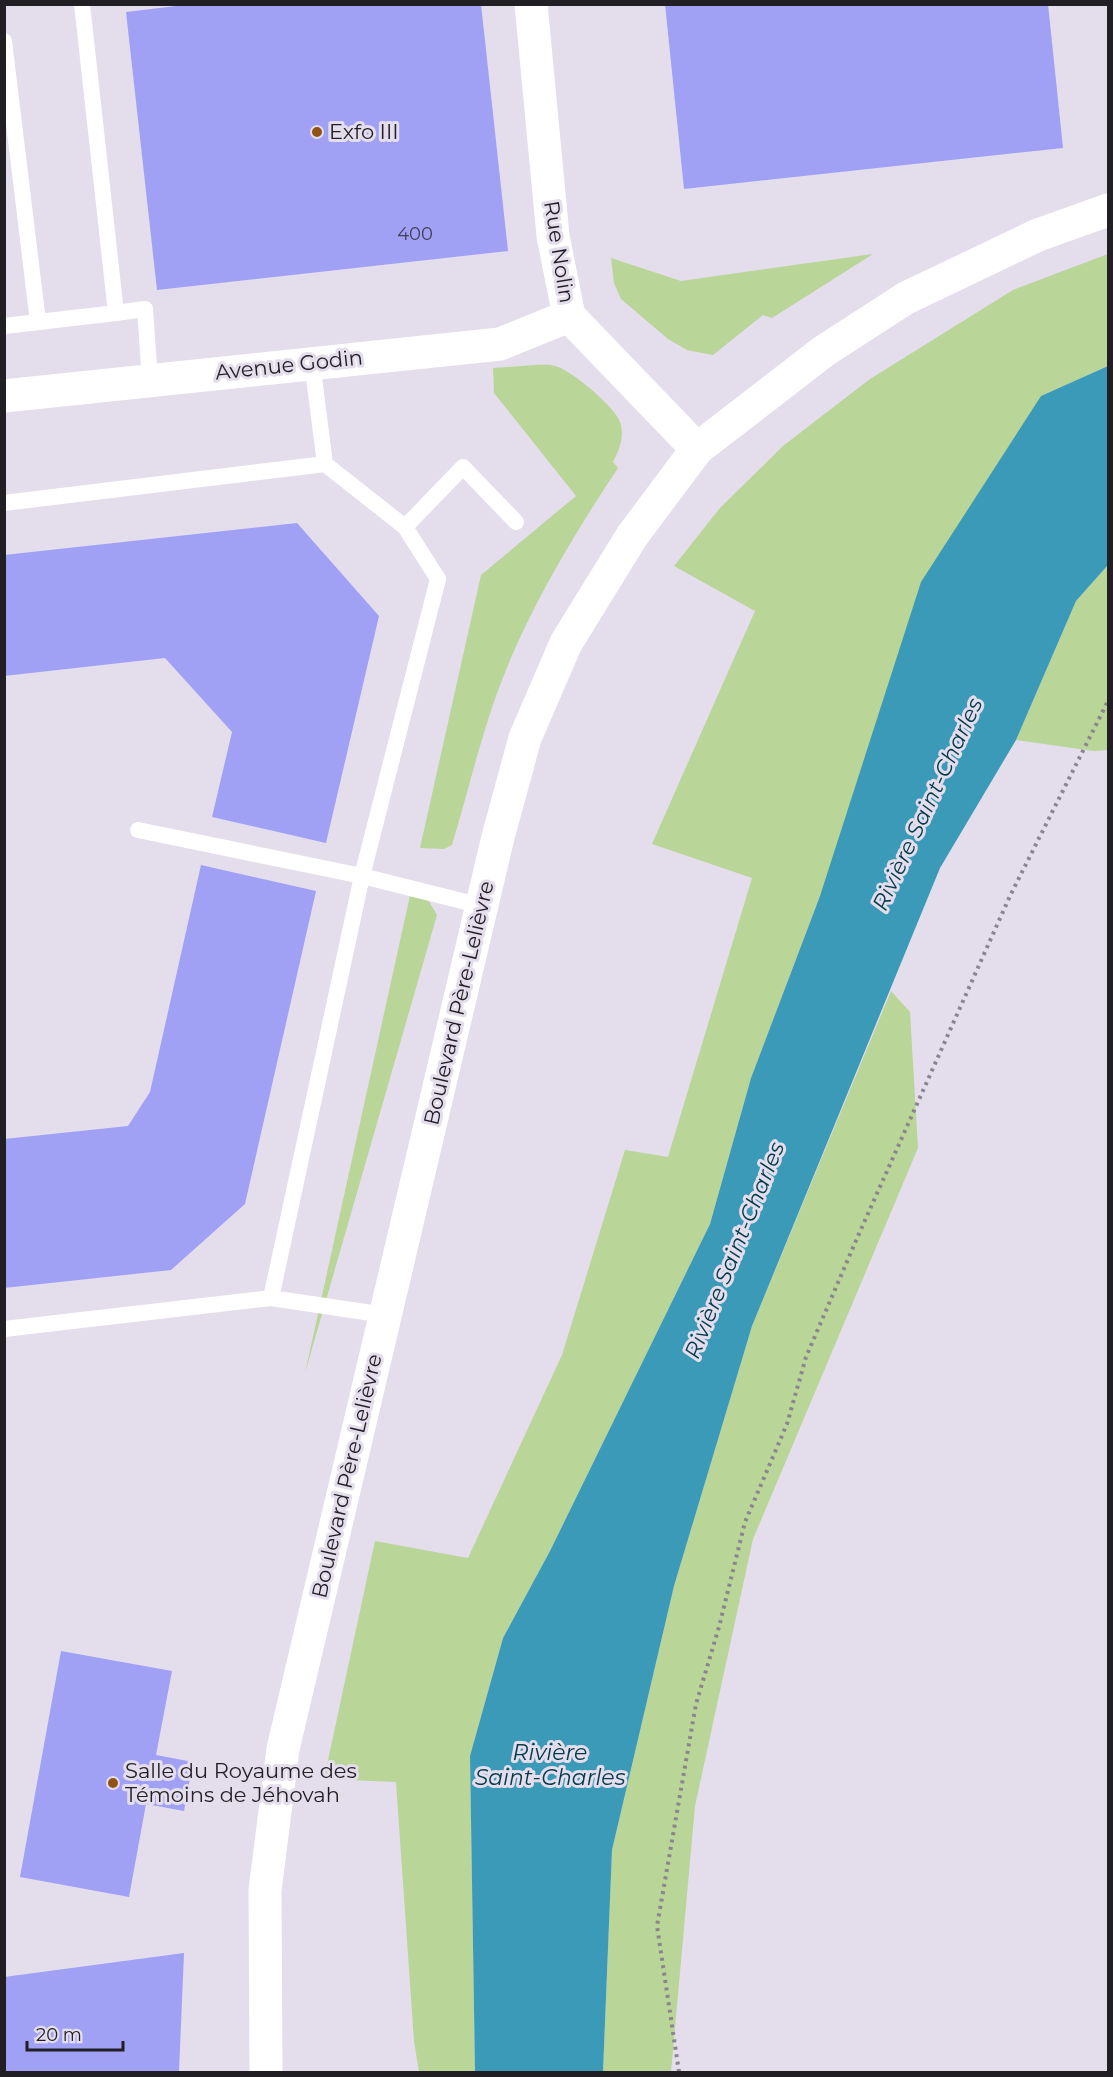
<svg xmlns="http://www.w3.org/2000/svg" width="1113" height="2077" font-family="Montserrat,sans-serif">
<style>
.green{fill:#b9d598}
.water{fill:#3b9ab7}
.building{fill:#a0a1f5}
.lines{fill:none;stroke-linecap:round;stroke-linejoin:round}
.path{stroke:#8a858f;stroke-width:4;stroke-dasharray:3 4.5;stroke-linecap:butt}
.service{stroke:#fff;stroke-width:16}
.tertiary{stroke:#fff;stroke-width:33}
.secondary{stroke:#fff;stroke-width:33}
.poi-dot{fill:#905317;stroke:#e4ddec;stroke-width:2}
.labels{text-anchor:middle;stroke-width:6;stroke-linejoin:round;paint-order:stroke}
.number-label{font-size:18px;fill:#413f58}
.poi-label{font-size:21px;fill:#211e24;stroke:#e4ddec;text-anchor:start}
.street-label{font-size:21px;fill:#211e24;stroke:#e4ddec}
.water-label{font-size:22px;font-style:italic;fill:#003b4b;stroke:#e4ddec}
</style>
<rect width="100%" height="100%" fill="#e4ddec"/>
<path class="green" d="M873 254 772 318 763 315 713 355 687 350 668 339 621 299 614 283 611 258 681 281Z
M1108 254V366L1041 396 820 896 751 1078 710 1224 550 1551 503 1638 470 1756 475 2072H419L414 2041 396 1782 324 1779 375 1541 468 1558 562 1355 625 1150 668 1157 752 878 652 844 755 611 674 566 720 508 783 446 870 379 1013 290Z
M535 365C543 365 551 364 558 367 573 372 615 407 620 422 625 436 619 450 613 462L618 468C571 539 525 615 496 696 479 744 467 795 452 845L444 849 420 848 481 575 576 496 494 393 493 368Z
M1108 565V750L1094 751 1016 740 1076 601Z
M411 891 427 898 437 915 305 1373Z
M891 991 910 1012 918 1148 753 1539 695 1806 671 2072H603L612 1850 674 1586 752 1326Z"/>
<path class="water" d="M1108 366V565L1076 601 1016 740 940 868 752 1326 674 1586 612 1850 603 2072H475L470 1756 503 1638 550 1551 710 1224 751 1078 820 896 921 582 1041 396Z"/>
<path class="building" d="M193 4H481L508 251 157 290 126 12Z
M665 4H1048L1063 148 684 189Z
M297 523 379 616 326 843 212 817 232 732 165 658 4 676V555Z
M201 865 316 891 245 1204 171 1270 4 1288V1139L128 1126 150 1092Z
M61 1651 172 1671 156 1755 193 1762 184 1811 146 1804 129 1897 20 1877Z
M184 1953 179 2072H4V1977Z"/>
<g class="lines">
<path class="path" d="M679 2072 657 1926 696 1704 719 1627 745 1522 787 1424 806 1357 858 1236 1010 896 1108 701"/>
<path class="service" d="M82 4 116 313 145 309 150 381
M4 41 38 322
M4 326 116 313
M312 362 325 464
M4 503 325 464 405 527
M138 830 362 876 438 579 405 527 463 467 516 522
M385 1315 271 1298 362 876 482 906
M4 1329 271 1298"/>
<path class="tertiary" d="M531 4 553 236 569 316 697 449
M4 396 500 344 569 316"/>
<path class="secondary" d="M266 2072 265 1890 283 1749 498 837 525 738 566 643 632 536 697 449 824 351 906 298 1038 235 1108 210"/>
</g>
<g class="poi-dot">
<circle cx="317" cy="132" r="6"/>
<circle cx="113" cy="1783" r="6"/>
</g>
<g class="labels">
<g class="number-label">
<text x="415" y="240">400</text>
</g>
<g class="poi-label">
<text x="329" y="139">Exfo III</text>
<text x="125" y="1778">Salle du Royaume des<tspan x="125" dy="24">Témoins de Jéhovah</tspan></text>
</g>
<g class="street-label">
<text transform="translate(559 252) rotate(81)" y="7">Rue Nolin</text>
<text transform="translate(289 365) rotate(-6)" y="7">Avenue Godin</text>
<text transform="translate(459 1003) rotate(-77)" y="7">Boulevard Père-Lelièvre</text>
<text transform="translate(347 1476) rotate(-77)" y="7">Boulevard Père-Lelièvre</text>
</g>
<g class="water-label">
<text transform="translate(927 804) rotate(-65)" y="8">Rivière Saint-Charles</text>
<text transform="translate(734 1250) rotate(-68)" y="8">Rivière Saint-Charles</text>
<text x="550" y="1760">Rivière<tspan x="550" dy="25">Saint-Charles</tspan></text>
</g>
</g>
<rect width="1113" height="2077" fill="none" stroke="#211e24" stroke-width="12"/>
<path d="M27 2041v9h96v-9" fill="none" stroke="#211e24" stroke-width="3"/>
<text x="36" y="2041" font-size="18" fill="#211e24" stroke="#e4ddec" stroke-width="4.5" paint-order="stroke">20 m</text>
</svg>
